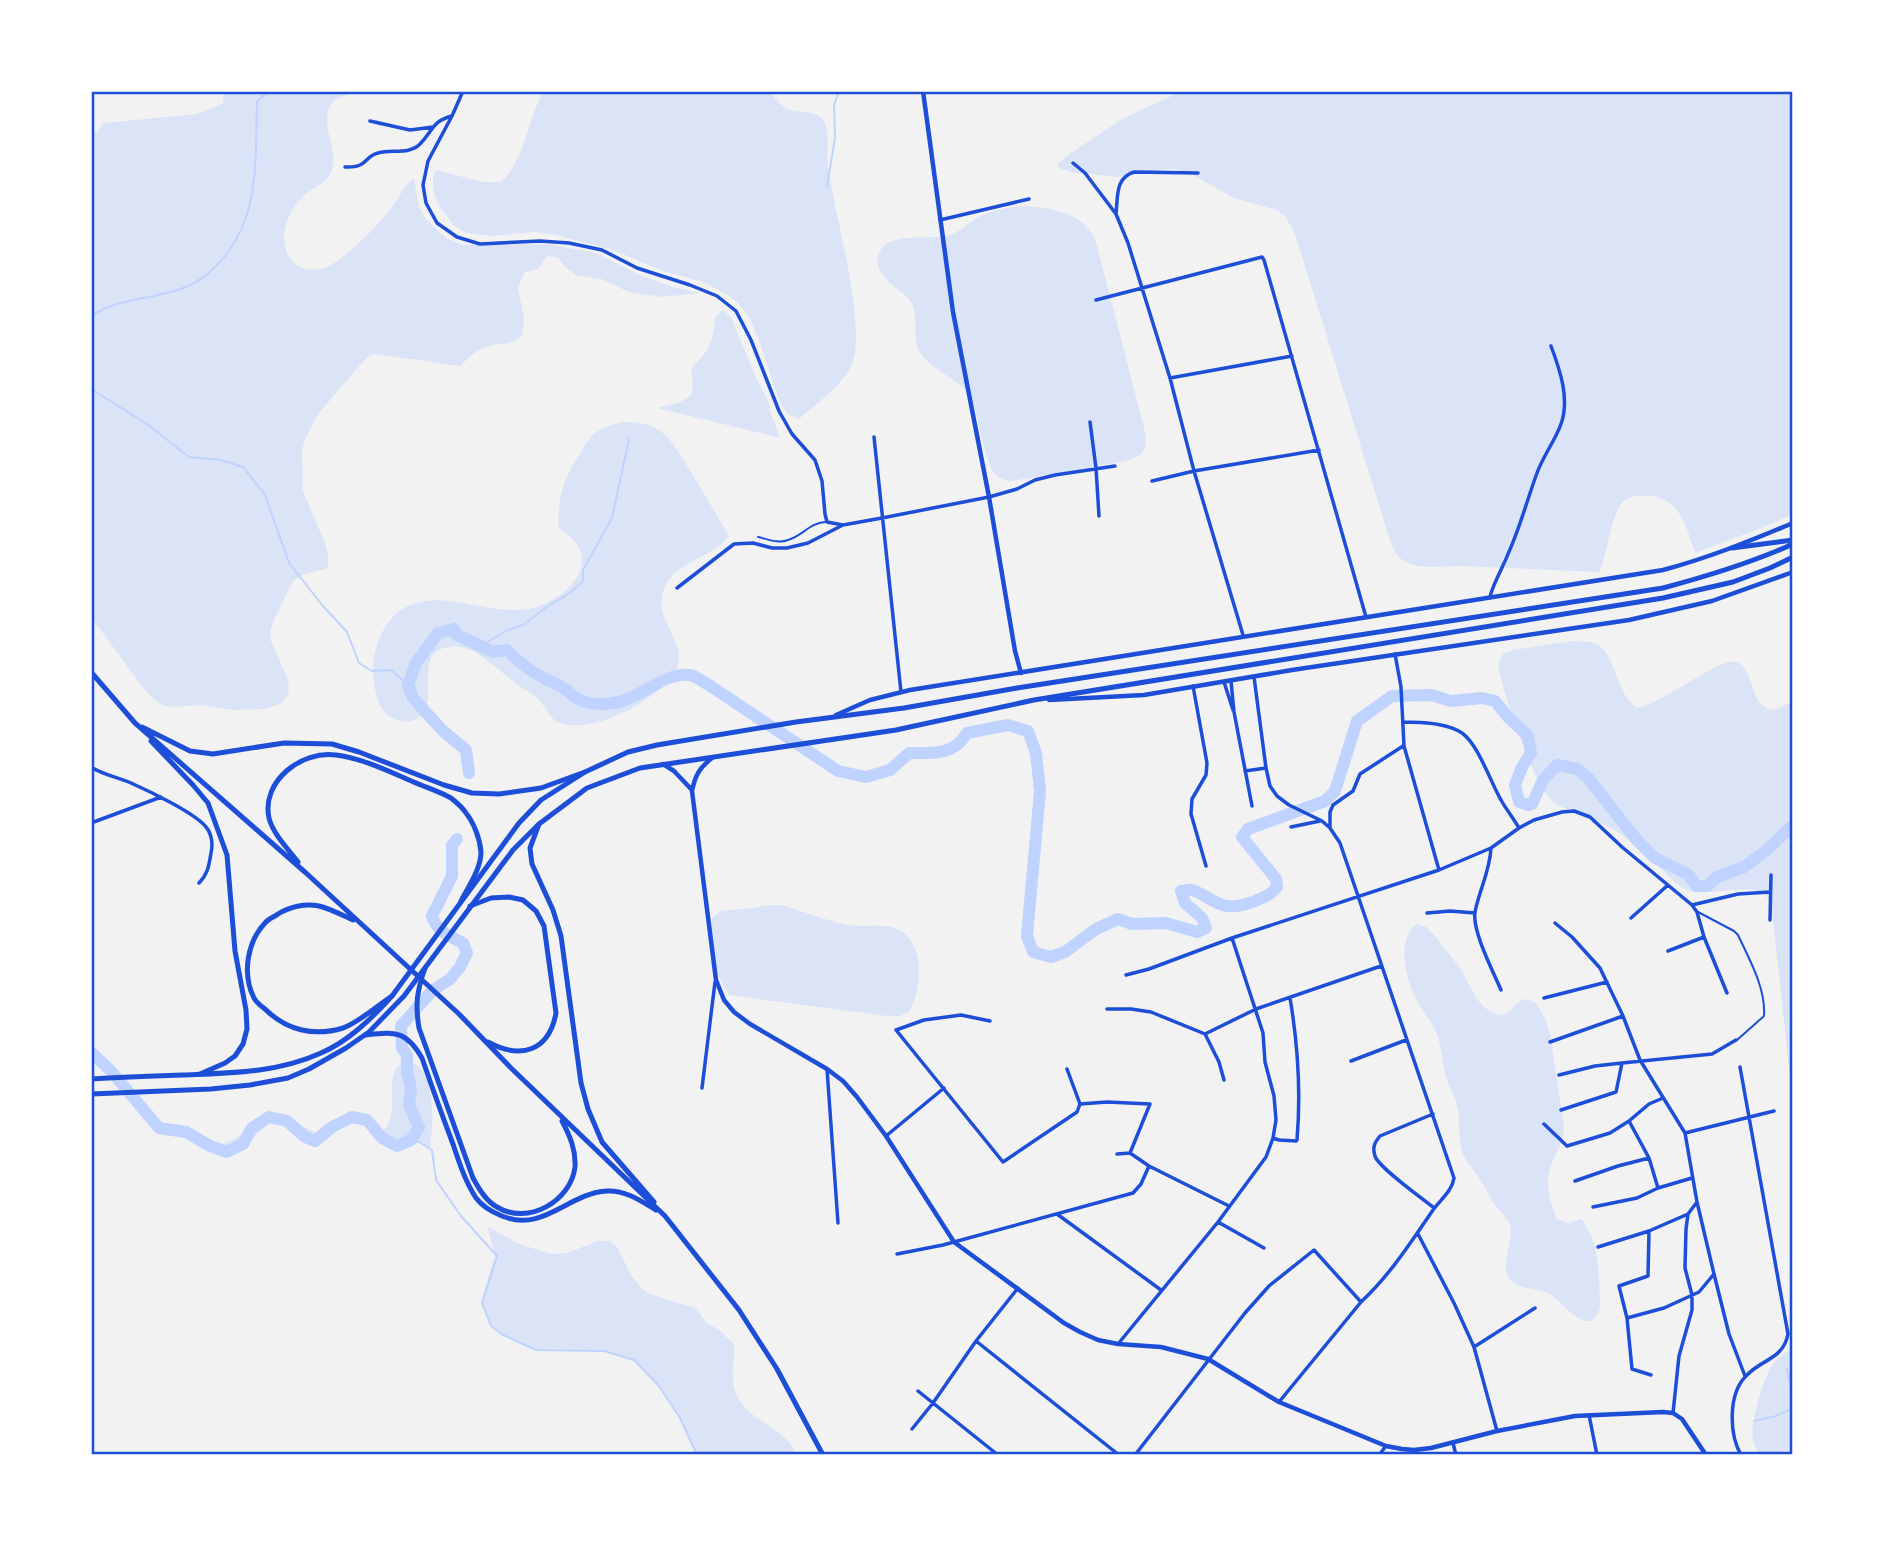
<svg xmlns="http://www.w3.org/2000/svg" width="1884" height="1546" font-family="'DejaVu Sans',sans-serif">
<style>
.green{fill:#dbe4f7}
.lines{fill:none;stroke-linecap:round;stroke-linejoin:round}
.stream{stroke:#bfd3fe;stroke-width:2}
.river{stroke:#bfd3fe;stroke-width:12}
.service{stroke:#1d4ed8;stroke-width:2}
.minor{stroke:#1d4ed8;stroke-width:3.5}
.tertiary{stroke:#1d4ed8;stroke-width:4.5}
.secondary{stroke:#1d4ed8;stroke-width:4.5}
.primary{stroke:#1d4ed8;stroke-width:5}
.trunk{stroke:#1d4ed8;stroke-width:5}
.neatline{fill:none;stroke:#1d4ed8;stroke-width:2.5}
</style>
<rect width="100%" height="100%" fill="#f2f2f2"/>
<path class="green" d="M224 91H369C357 93 337 94 330 106 320 124 338 149 332 169 329 182 316 186 306 194 292 206 281 227 285 245 286 254 291 262 299 267 307 271 317 270 325 268 345 260 378 225 392 207 399 198 404 185 414 178L419 207 426 219 446 238 463 245 546 244 596 253 642 276 673 287 700 293 662 297 629 292 601 279 576 275 565 267 558 258 547 256 538 269 525 272 518 287 524 318 522 335C507 348 506 341 489 346 477 349 469 357 460 366L376 354 368 356 319 413 306 437 302 450 303 491 325 543 328 556V568L302 575 293 581 273 622 270 632 271 641 288 680 289 692 282 703 266 709 234 710 201 705 175 707 165 706 156 701 144 689 91 617V133L97 132 104 123 197 114 223 103Z
M544 91H770C775 98 780 105 788 109 799 114 815 109 823 120 831 132 826 153 828 167 836 218 851 267 855 319 856 332 857 348 853 361 846 383 816 404 799 419L788 414 780 403 758 338 749 317 738 303 728 295 703 282 663 271 613 250 556 235 534 232 493 236 466 233 454 226 438 204 433 190V177L436 170 483 182H501C526 159 527 119 544 91Z
M1182 91H1793V514L1764 527 1695 553C1685 523 1679 493 1640 496 1633 496 1626 498 1621 504 1610 520 1608 553 1599 572 1554 570 1508 568 1463 566 1445 565 1420 571 1404 561 1394 556 1392 544 1388 534L1295 234 1285 216 1277 210 1233 198 1190 173 1179 170 1168 169 1118 177 1071 172 1061 169 1057 165 1068 155 1124 118Z
M1029 206C1058 210 1084 213 1096 242L1145 432C1147 451 1144 455 1126 461L1011 481C1006 480 1000 479 996 475 986 465 979 424 975 409 974 405 973 398 970 395 957 378 933 371 921 354 910 338 920 318 911 302 902 288 868 276 880 251 889 232 927 240 945 236 958 234 966 225 977 218 992 209 1012 207 1029 206Z
M723 310 731 317 757 380 769 402 770 411 780 438 657 408 678 403 691 396 693 384 691 369C708 351 714 342 715 317Z
M621 422C634 422 647 422 659 430 671 438 678 452 686 464 701 488 715 512 729 536 725 540 722 544 718 547 701 559 677 565 666 584 650 616 681 634 679 660 678 678 658 691 645 700 626 714 584 732 560 723 550 720 546 707 539 700 531 693 521 688 513 681 500 671 488 661 475 652 464 647 456 645 444 648 412 656 444 708 414 720 408 723 400 722 394 719 377 711 374 689 373 673 372 650 383 620 404 608 451 583 502 628 550 601 556 597 562 594 567 589 574 581 582 573 582 561 582 545 571 537 559 529 557 499 563 480 579 455 584 447 588 439 595 433 603 427 612 425 621 422Z
M1572 641C1579 642 1588 641 1595 643 1616 652 1615 694 1637 708 1660 705 1722 656 1736 662 1752 668 1751 694 1761 704 1764 707 1768 708 1771 710L1779 708 1793 701V1105L1773 920C1772 912 1771 899 1764 894 1748 882 1708 898 1687 890 1683 888 1680 886 1677 884 1658 866 1638 845 1616 831 1595 817 1567 815 1549 798 1534 784 1500 685 1498 663L1503 654 1513 650Z
M770 905H781C802 911 822 919 843 924 859 928 875 924 891 927 926 936 923 985 910 1011L900 1016H887L729 995 718 975 710 927 712 918 721 911 753 908Z
M1416 924 1426 927 1434 935 1460 968 1477 999 1483 1006 1491 1012 1499 1015 1507 1013 1521 1000 1528 999 1536 1003 1546 1020 1550 1034 1564 1126C1564 1143 1558 1149 1552 1163 1544 1181 1550 1202 1557 1219L1569 1223 1581 1219C1601 1242 1599 1279 1600 1308 1589 1342 1562 1300 1548 1293 1536 1287 1517 1291 1509 1278 1500 1262 1514 1242 1510 1225 1507 1216 1499 1211 1494 1204 1489 1197 1486 1188 1481 1181 1476 1172 1467 1164 1463 1154 1456 1137 1462 1119 1456 1102 1454 1093 1448 1086 1446 1077 1442 1063 1442 1049 1437 1035 1433 1022 1422 1011 1416 999 1406 980 1396 939 1416 924Z
M408 1060C438 1071 433 1124 430 1150L414 1138 395 1145 378 1133C380 1131 385 1129 387 1126 400 1108 380 1068 408 1060Z
M272 1112C290 1117 303 1130 323 1134L313 1140 286 1122 271 1120 243 1148 228 1152 213 1147C224 1143 235 1140 244 1132 255 1124 258 1117 272 1112Z
M487 1226 519 1244 552 1254 567 1253 598 1241H610L617 1247 631 1275 642 1289 650 1294 695 1308 709 1325 718 1329 734 1344C735 1358 731 1373 734 1388 742 1421 787 1426 796 1455H696L679 1417 657 1385 632 1359 602 1350 534 1349 501 1334 490 1325 481 1302 495 1255Z
M1793 1348V1455H1759C1757 1450 1754 1445 1753 1440 1750 1423 1763 1379 1772 1366 1777 1358 1785 1353 1793 1348Z"/>
<g class="lines">
<path class="stream" d="M827 186 835 138 834 105 839 91
M91 316C117 299 149 299 178 290 191 286 204 278 214 268 261 223 255 162 257 102L268 91
M91 389 147 424 189 457 221 460 243 467 265 495 289 563 323 606 347 632 359 663 372 671 391 670 408 685
M483 646 489 641 508 630 523 625 548 606 570 593 583 581V570L612 518 629 439
M411 1140 419 1142 432 1150 436 1180 461 1216 497 1256 482 1303 491 1326 503 1335 536 1350 604 1351 634 1360 659 1386 680 1418 697 1455
M1787 1369 1793 1397
M1754 1421 1776 1416 1793 1408"/>
<path class="river" d="M469 773 466 750 443 731 413 698 408 685 416 663 438 633 454 629 457 635 493 652 507 650C523 667 539 677 560 686 567 689 571 695 578 699 591 706 611 705 625 700 646 693 667 672 690 675 696 676 703 682 709 685L838 771 866 777 890 770 909 753C932 753 954 756 967 733L1008 725 1028 731 1036 753 1040 791 1027 936 1033 952 1051 957 1065 952 1096 929 1118 919 1132 924 1166 923 1197 932 1206 928 1202 918 1185 903 1181 891C1182 891 1191 889 1192 890 1201 892 1216 905 1227 906 1241 908 1269 898 1277 887L1276 879 1242 837 1248 829 1325 801 1335 791 1357 721 1392 696 1431 695 1451 701 1482 698 1495 701 1508 717 1528 736 1531 753 1522 767 1515 785 1519 802 1529 805 1532 804 1543 780 1557 765 1577 769 1588 778 1636 839 1655 858 1689 875 1696 886H1707L1717 877 1744 867 1768 849 1793 825
M91 1052 111 1071 159 1128 186 1132 210 1146 227 1152 243 1144 252 1128 269 1117 287 1121 305 1137 315 1141 332 1127 352 1117 367 1120 382 1138 397 1146 411 1140 419 1127 409 1105 411 1089 407 1070V1055L402 1048 401 1026 433 990 450 979 460 967 467 953 463 943C449 936 437 932 432 916L452 876V845L457 839"/>
<path class="service" d="M758 537C768 539 778 544 788 540 802 536 810 523 825 522
M1698 912 1734 931 1738 935C1749 959 1766 988 1764 1016L1737 1040"/>
<path class="minor" d="M463 91 452 116 428 161 423 185 426 203 437 223 457 237 480 244 540 241 569 243 602 250 637 268 690 285 717 296 736 311 751 340 779 411 792 434 815 460 822 481 825 514 827 522 843 525 882 518 989 497 1017 489 1035 480 1055 475 1115 466
M370 121 410 130 433 127
M1073 163 1085 173 1116 214 1128 243 1170 378 1194 471 1243 635
M345 167C369 168 364 156 378 153 392 149 409 155 420 144 433 131 432 121 452 116
M1116 214C1118 196 1115 178 1134 172L1198 173
M940 220 1029 199
M1096 300 1262 257 1264 260 1366 617
M1170 378 1292 356
M1090 422 1096 468 1099 516
M874 437 901 692
M1152 481 1194 471 1319 450
M677 588 734 544 753 543 772 548H787L808 543 841 526
M1490 598C1490 590 1504 565 1508 554 1520 528 1527 500 1537 473 1543 456 1555 441 1561 424 1570 399 1560 370 1551 346
M1395 654 1401 687 1404 746 1439 870
M1254 677 1266 768 1270 786 1277 796 1289 805 1322 821 1330 828 1340 843 1454 1178C1452 1191 1441 1199 1433 1210 1411 1242 1390 1275 1361 1302L1279 1402
M1231 681 1234 712 1252 806
M1224 682 1233 710
M1193 686 1207 763 1206 775 1192 799 1191 814 1206 866
M1403 722C1422 723 1446 722 1462 733 1478 744 1491 783 1501 800 1506 809 1513 818 1519 828
M91 767C103 775 118 777 131 783 149 791 195 813 206 827 212 834 213 845 211 853 209 865 208 874 199 883
M1245 771 1266 768
M91 823 161 797
M1291 827 1320 821
M1330 828V812L1333 805 1353 791 1360 774 1403 746
M1491 848C1490 871 1479 891 1475 912 1472 931 1493 971 1501 990
M1692 905 1738 894 1770 892
M1427 913 1450 911 1475 913
M1631 918 1668 885
M1770 920 1771 875
M1555 923 1572 937 1600 968 1623 1016 1640 1060 1685 1133 1697 1202 1714 1274 1729 1334 1745 1376
M1668 951 1704 937
M1126 975 1149 969 1232 938 1439 870 1491 848 1519 828 1534 820 1562 812 1574 811 1590 817 1622 847 1692 905 1697 912 1704 937 1727 993
M1544 998 1607 982
M1107 1009H1131L1151 1012 1205 1034 1256 1009 1381 966
M990 1021 961 1015 924 1020 896 1030 1003 1162 1077 1112 1080 1104 1067 1069
M1205 1034 1219 1062 1224 1080
M1550 1042 1623 1016
M1351 1061 1406 1040
M1740 1067 1788 1334C1783 1360 1761 1359 1746 1376 1728 1394 1729 1434 1741 1455
M827 1069 838 1223
M1559 1075 1595 1066 1622 1063
M702 1088 715 982
M1080 1104 1107 1102 1150 1104 1130 1153
M1561 1110 1616 1092 1622 1063 1712 1054 1736 1040
M1433 1114 1380 1136C1375 1142 1372 1147 1375 1156 1378 1167 1423 1199 1434 1208
M1629 1121 1649 1104 1663 1098
M1544 1124 1567 1146 1610 1133 1629 1121 1649 1158 1658 1188 1637 1198 1593 1207
M1685 1133 1774 1111
M886 1136 944 1088
M1273 1138 1279 1140 1296 1141 1297 1140C1301 1092 1298 1045 1290 998
M1117 1154 1130 1153 1149 1166 1229 1206
M1575 1181 1618 1166 1649 1158
M1658 1188 1692 1178
M1057 1214 1161 1290
M1218 1222 1264 1248
M1649 1231 1648 1276 1619 1286 1627 1318 1664 1308 1699 1292 1714 1274
M1418 1234 1454 1303 1474 1347 1497 1431
M1598 1247 1649 1231 1688 1214
M897 1254 943 1245 1133 1193 1141 1184 1149 1166
M1627 1318 1632 1369 1651 1375
M976 1341 1119 1455
M1118 1344 1218 1222 1266 1157 1273 1138 1276 1120 1274 1096 1265 1062 1263 1033 1232 938
M1474 1347 1535 1308
M918 1391 998 1455
M1673 1413 1679 1356 1692 1310V1295L1685 1268 1686 1229 1688 1214 1697 1202
M1589 1415 1597 1455
M912 1429 933 1403 976 1341 1018 1288
M1453 1443 1456 1455
M1135 1455 1245 1313 1269 1286 1314 1250 1361 1302
M1379 1455 1386 1446"/>
<path class="tertiary" d="M923 91 953 312 989 497 1015 651 1021 673"/>
<path class="secondary" d="M1049 700 1144 695 1292 670 1629 620 1712 601 1793 572
M836 715 870 700 910 690 1663 570C1708 558 1750 541 1793 523
M712 758C699 768 695 776 692 791L716 980 724 1000 734 1012 750 1024 827 1069 843 1081 857 1097 886 1136 954 1242 1064 1323 1080 1332 1098 1340 1118 1344 1161 1347 1208 1359 1279 1402 1386 1446 1402 1449 1414 1450 1431 1448 1497 1431 1575 1416 1663 1412 1673 1413 1682 1419 1706 1455
M663 764 674 771 692 790"/>
<path class="primary" d="M1732 548 1793 540
M91 1079C122 1077 152 1076 183 1075 230 1073 277 1073 321 1053 349 1041 372 1018 392 996L519 823 541 800 585 772 628 752 657 745 796 722 904 708 1017 688 1663 588C1708 576 1751 563 1793 544
M91 1094 211 1089 250 1085 288 1078 309 1069 346 1048 369 1032 404 996 513 850 539 824 587 788 640 768 896 730 1034 700 1663 598 1733 582 1770 568 1793 557"/>
<path class="trunk" d="M91 672 135 723 306 873 459 1014 511 1068 665 1216 739 1310 777 1369 823 1455
M142 727 190 751 213 754 284 743 332 744 359 752 444 785 472 793 499 794 541 788 585 772
M151 741 193 785 208 803 227 855 235 951 246 1010 247 1029 243 1044 235 1056 225 1063 200 1074
M539 824 530 848 532 864 553 910 561 936 581 1083 588 1109 602 1142 654 1202
M298 862C288 849 273 834 269 818 261 781 302 750 336 755 366 759 394 774 421 785 431 789 442 793 451 798 456 802 463 808 466 813 474 823 480 839 481 852 481 869 468 887 461 901
M470 906 491 898 509 897 523 900 536 911 544 926 556 1013C549 1051 521 1060 488 1042
M353 920C342 915 331 909 319 906 305 903 289 907 278 914 274 917 268 919 265 923 247 942 242 974 254 998 256 1002 261 1006 265 1009 286 1030 314 1037 343 1028 358 1023 378 1005 392 996
M425 968C417 991 415 1004 419 1028L473 1178C479 1189 486 1201 497 1207 528 1226 571 1201 575 1167 576 1150 570 1136 562 1121
M365 1035C395 1032 406 1030 422 1058 432 1087 442 1115 453 1144 459 1162 465 1181 476 1198 482 1206 492 1212 502 1216 544 1233 568 1193 607 1191 626 1190 641 1201 656 1210"/>
</g>
<rect width="1884" height="1546" fill="none" stroke="#ffffff" stroke-width="186"/>
<rect x="93" y="93" width="1698" height="1360" class="neatline"/>
</svg>
